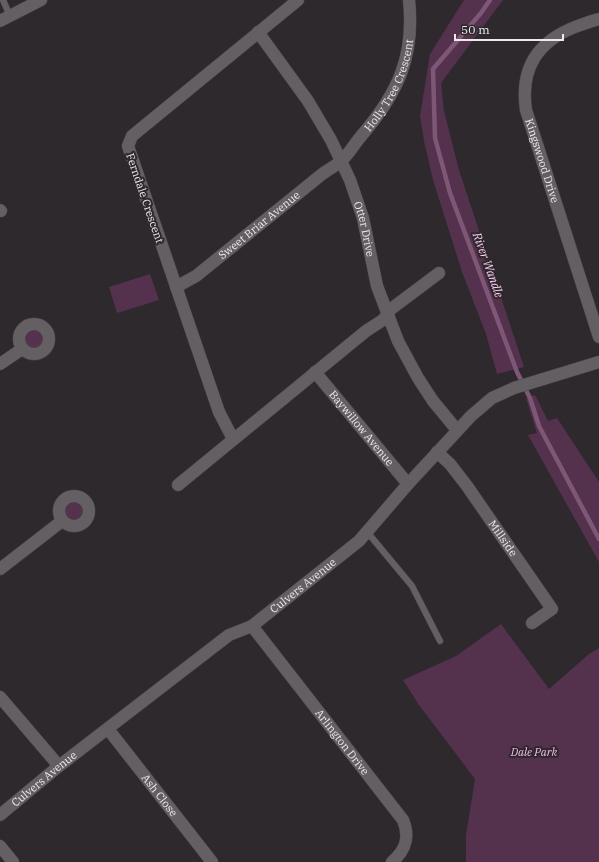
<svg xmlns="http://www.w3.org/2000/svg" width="599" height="862" font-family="'IBM Plex Serif',serif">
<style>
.green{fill:#54324e}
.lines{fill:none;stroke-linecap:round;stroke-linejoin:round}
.stream{stroke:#7e5776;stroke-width:4.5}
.lane-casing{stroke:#494648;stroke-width:7}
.street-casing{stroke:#494648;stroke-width:13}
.lane{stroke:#635f62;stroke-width:6}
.street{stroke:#635f62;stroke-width:12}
.labels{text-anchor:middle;stroke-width:4;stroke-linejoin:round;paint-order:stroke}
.street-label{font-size:11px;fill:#eceaeb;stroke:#2d292c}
.park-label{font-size:11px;font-style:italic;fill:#fbbbee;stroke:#2d292c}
.water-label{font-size:12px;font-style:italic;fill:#fecbf3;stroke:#2d292c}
</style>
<rect width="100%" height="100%" fill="#2d292c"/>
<path class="green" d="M464 0H503L441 83 444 111 459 170 524 367 497 374 486 334 462 272 433 180 424 141 420 116 430 54Z
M150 274 159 300 117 313 109 287Z
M24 339a10 10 0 1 1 20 0a10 10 0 1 1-20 0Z
M535 395 548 421 557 418 599 482V562L528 435 537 433 526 398Z
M65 511a9 9 0 1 1 18 0a9 9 0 1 1-18 0Z
M501 624 549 689 589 654 599 648V862H466V835L475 779 419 705 403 680 456 656Z"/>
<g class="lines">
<path class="stream" d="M490 0 481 13 433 69 435 138 450 193 517 372 530 398 539 426 599 539"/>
<defs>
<path id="lane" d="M3 0 10 16
M368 533 412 586 440 641"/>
<g id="street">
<path id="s1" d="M599 19C591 21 583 24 575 27 537 42 520 69 526 110L599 337"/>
<path d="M0 21 41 0"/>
<path id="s2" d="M258 32 308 101 331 140 350 180 363 218 377 286 398 341 418 378 433 401 457 430"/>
<path d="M0 210 1 211"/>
<path id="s3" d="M176 287 196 276 321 175C327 170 336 166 341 161 349 154 355 143 362 135 398 93 415 56 409 0"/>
<circle cx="34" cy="339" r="15"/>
<path d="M0 364 22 349"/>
<path id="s4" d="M315 372 408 484"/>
<path d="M233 439 219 412 128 146 132 136 298 0"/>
<path id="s5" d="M437 452 450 464 467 486 552 609 532 623"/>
<path d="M178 485 366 331 383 320 391 309 439 273"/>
<circle cx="74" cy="511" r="15"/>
<path d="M0 569 62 521"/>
<path id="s6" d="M252 626 403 820C410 837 406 850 392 862"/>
<path d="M0 697 59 766"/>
<path id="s7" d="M108 729 212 862"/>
<path id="s8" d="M0 815 59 766 229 635 252 626 359 541 408 484 471 416 492 398 514 388 599 362"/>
<path d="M0 846 13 862"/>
</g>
</defs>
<use href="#lane" class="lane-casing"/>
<use href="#street" class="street-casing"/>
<use href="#lane" class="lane"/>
<use href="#street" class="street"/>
</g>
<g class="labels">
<g class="street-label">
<text dy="4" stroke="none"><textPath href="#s3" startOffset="299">Holly Tree Crescent</textPath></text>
<text dy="4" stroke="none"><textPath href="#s1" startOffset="184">Kingswood Drive</textPath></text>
<text transform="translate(145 198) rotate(71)" y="4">Ferndale Crescent</text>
<text dy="4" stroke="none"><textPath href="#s3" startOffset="104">Sweet Briar Avenue</textPath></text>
<text dy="4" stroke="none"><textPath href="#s2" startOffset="226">Otter Drive</textPath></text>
<text dy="4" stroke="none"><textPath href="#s4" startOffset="73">Baywillow Avenue</textPath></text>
<text dy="4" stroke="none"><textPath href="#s5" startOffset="109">Millside</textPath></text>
<text dy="4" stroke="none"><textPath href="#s8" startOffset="381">Culvers Avenue</textPath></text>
<text dy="4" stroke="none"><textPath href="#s6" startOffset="147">Arlington Drive</textPath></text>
<text dy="4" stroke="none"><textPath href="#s8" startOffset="57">Culvers Avenue</textPath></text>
<text dy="4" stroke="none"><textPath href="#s7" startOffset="84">Ash Close</textPath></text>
</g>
<g class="park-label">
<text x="534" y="756">Dale Park</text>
</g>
<g class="water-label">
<text transform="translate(488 265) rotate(70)" y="4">River Wandle</text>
</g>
</g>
<path d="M455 34v6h108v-6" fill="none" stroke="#eceaeb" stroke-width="2"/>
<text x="461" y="34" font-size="12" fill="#eceaeb" stroke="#2d292c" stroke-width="3" paint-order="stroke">50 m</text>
</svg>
